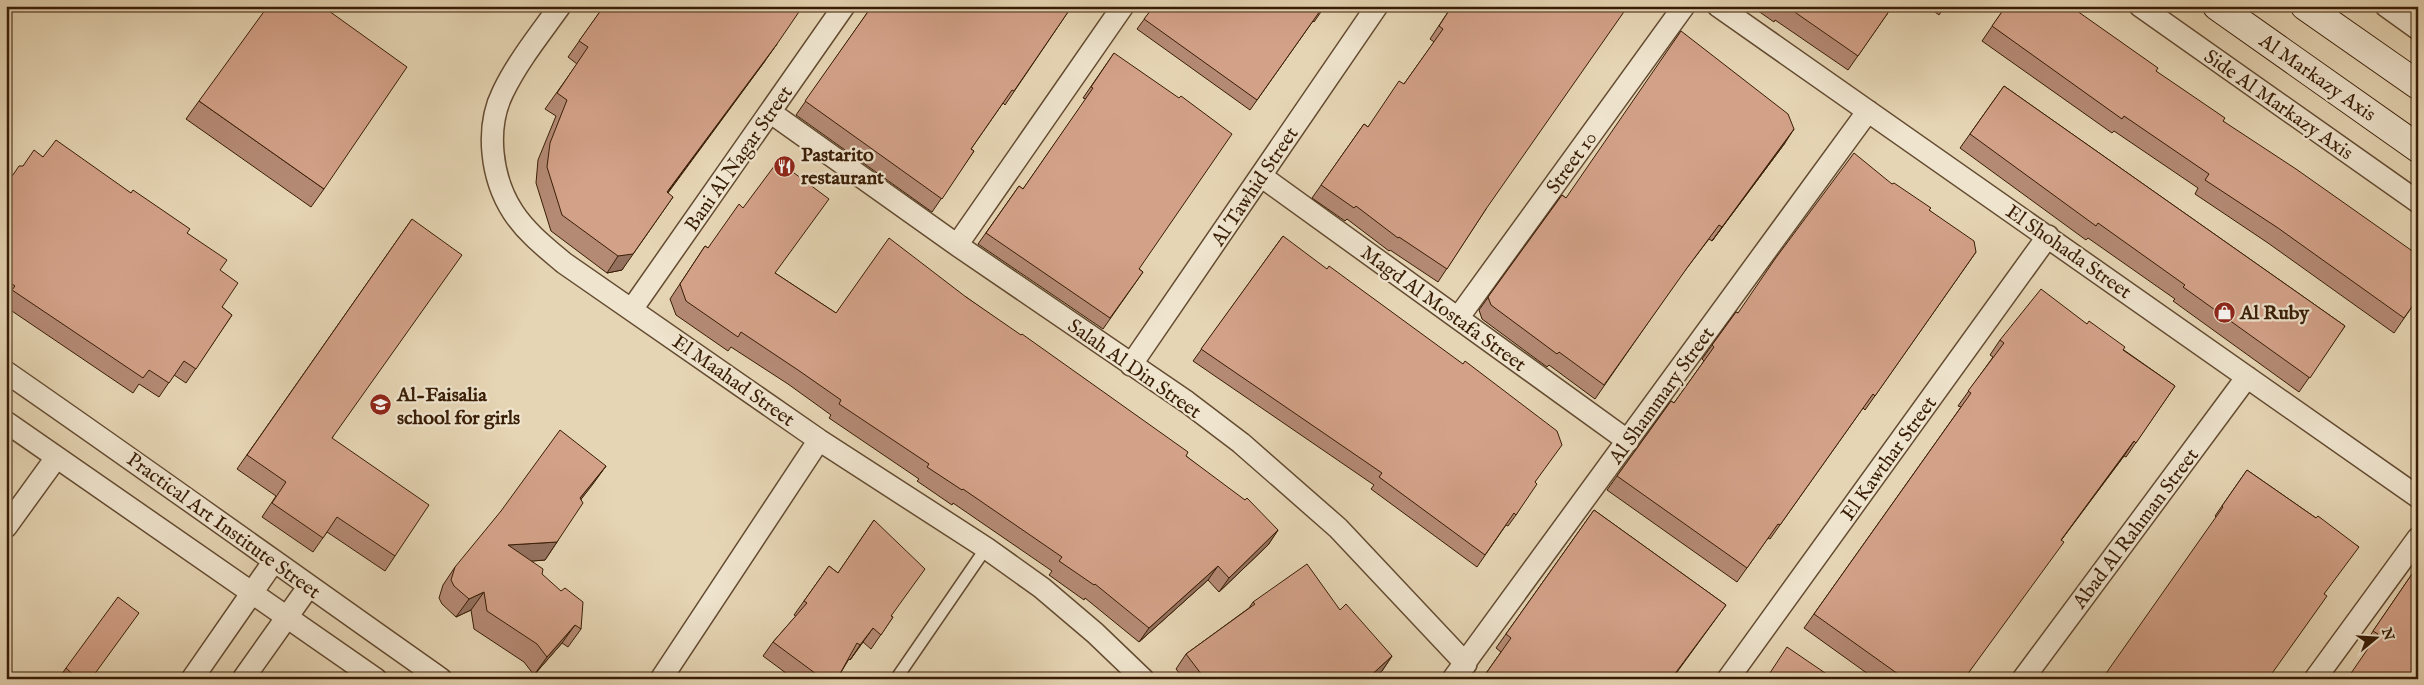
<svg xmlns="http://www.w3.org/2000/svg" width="2424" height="685" font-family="'IM FELL English',serif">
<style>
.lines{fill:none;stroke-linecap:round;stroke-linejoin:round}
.service-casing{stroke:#644b31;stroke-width:14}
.minor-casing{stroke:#644b31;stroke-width:24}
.secondary-casing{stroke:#381d05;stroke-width:30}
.service{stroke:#efe4ce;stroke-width:11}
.minor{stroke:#efe4ce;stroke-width:21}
.secondary{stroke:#efe4ce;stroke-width:28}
.wall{fill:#b58a75;stroke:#381d05}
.shaded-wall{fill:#94715f;stroke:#381d05}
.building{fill:#d3a188;stroke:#381d05}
.labels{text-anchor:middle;stroke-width:4.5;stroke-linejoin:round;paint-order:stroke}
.street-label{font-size:20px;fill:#381d05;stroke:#efe4ce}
.poi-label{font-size:20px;font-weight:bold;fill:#381d05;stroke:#efe4ce;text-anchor:start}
</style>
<rect width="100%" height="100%" fill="#e6d5b4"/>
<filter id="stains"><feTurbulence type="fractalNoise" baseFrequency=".004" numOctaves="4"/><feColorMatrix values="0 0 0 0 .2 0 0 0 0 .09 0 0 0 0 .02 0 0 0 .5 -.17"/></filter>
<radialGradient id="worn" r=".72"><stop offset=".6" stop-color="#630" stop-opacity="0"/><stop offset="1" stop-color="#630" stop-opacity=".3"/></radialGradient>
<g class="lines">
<defs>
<path id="service" d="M896 679 986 548"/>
<path id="minor" d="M560 6C540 34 518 61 503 92 485 128 491 178 513 212 526 232 545 247 564 263L819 440 986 548 1042 588 1095 633 1143 679
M1718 6 2418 497
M2140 6 2418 202
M2386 6 2418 29
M770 112 957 245 1187 402 1241 443 1338 528 1466 664
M1261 176 1628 441
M957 245 1123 6
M632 309 844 6
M1458 318 1684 6
M1131 365 1377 6
M6 372C152 473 296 577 441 679
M6 422 376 679
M6 527 56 458
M192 679 274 561
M243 679 309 586
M661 679 819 440
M1453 679 1868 111
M1728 679 2048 236
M2023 679 2247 377
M2315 679 2418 538"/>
<path id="secondary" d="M2217 6 2418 148
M2305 6 2418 85"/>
</defs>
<use href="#service" class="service-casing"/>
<use href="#minor" class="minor-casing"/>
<use href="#secondary" class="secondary-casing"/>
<use href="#service" class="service"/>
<use href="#minor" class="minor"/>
<use href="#secondary" class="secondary"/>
</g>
<path class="wall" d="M604 6 765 61 668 193 622 270 607 273 551 231 536 183 538 160 556 116 545 109 577 64 568 57Z
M872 6 1068 12 1005 105 1003 103 971 149 974 151 932 212 796 115Z
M1154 6H1325L1314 22 1313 21 1250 110 1137 29Z
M1452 6 1486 209 1438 282 1390 250 1389 251 1347 219 1345 221 1312 198 1364 124 1368 127 1404 84 1434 42 1430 39Z
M1751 6H1891L1892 7 1848 70 1775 20 1774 22Z
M1927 6H1945L1939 15Z
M2006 6 2223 121 2418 298 2394 333 2268 243 2195 194 2198 188 2114 131 2112 133 1982 41Z
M1114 53 1139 269 1143 272 1103 329 978 244 1019 186 1023 189 1086 99 1083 98Z
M2004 86 2345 326 2299 392 2173 301 2175 299 2088 238 2086 240 1960 148Z
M199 101 324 189 311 207 186 119Z
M1785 143 1712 241 1709 239 1677 281 1595 399 1549 365 1547 367 1482 319 1479 310 1562 195 1566 198Z
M43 157 131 193 187 233 220 270 222 307 232 315 186 383 174 375 159 397 139 384 133 393 6 307V185L23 166Z
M1892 184 1929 210 1976 252 1865 410 1863 408 1770 539 1768 538 1737 582 1607 490 1671 401 1674 403 1704 361 1702 359 1736 312 1738 313Z
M412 219 332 439 395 556 385 571 327 532 313 552 262 517 276 496 237 469Z
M1283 236 1535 483 1516 515 1508 526 1506 525 1477 567 1371 489 1374 485 1193 361Z
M705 246 708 248 775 273 836 313 966 297 1186 456 1278 530 1268 545 1219 592 1208 580 1139 642 1085 598 1084 600 1049 575 1052 571 953 503 952 505 917 481 919 479 829 418 831 415 788 384 731 347 728 351 676 315 670 299Z
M2087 324 2175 386 2126 457 2124 456 2061 540 1964 679H1875L1804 628 1961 407 1958 406 1993 357 1990 355 2000 340Z
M606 466 581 499 557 542 545 560 531 561 542 574 581 629 568 647 562 643 534 675 524 662 474 629 471 610 456 617 442 604 439 598 443 585 455 567Z
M2247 470 2316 518 2359 547 2216 517 2215 516Z
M1594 510 1726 605 1672 679H1482L1501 652 1496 648Z
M874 520 891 616 893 617 871 649 863 642 850 660 849 659 837 679H794L763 656 773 642 796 616 794 615 829 566 838 573Z
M2412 574 2418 578 2370 646 2365 643Z
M1253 602 1340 610 1392 656 1382 671 1373 679H1184L1176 669 1186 654 1249 608Z
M66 668 91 679H59V678Z"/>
<path class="shaded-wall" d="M777 44 765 61 656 208 667 192Z
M1794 129 1785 143 1712 241 1722 227Z
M673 197 622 270 607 273 618 256Z
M2134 441 2124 456 2051 554 2061 540Z
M606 466 593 484 568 516 580 498Z
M1278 530 1268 545 1219 592 1229 578Z
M557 542 545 560 496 564 508 545Z
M1218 566 1208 580 1139 642 1149 628Z
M484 592 471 610 456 617 469 599Z
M575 625 562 643 534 675 547 657Z
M873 628 863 642 850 660 860 645Z
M1392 656 1382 671 1373 679H1367Z"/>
<path class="building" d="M268 6H322L407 67 324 189 199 101Z
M604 6H803L777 44 667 192 673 197 633 254 618 256 562 215 547 167 550 143 567 100 557 93 588 47 579 41Z
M872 6H1060L1068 12 1014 91 1012 90 971 149 974 151 942 199 805 101Z
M1154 6H1325L1321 12 1320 11 1257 100 1144 19Z
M1452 6H1628L1486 209 1447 269 1399 237 1398 238 1356 206 1354 208 1321 185 1364 124 1368 127 1399 81 1404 84 1443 29 1439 26Z
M1786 6H1891L1892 7 1858 56Z
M2006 6H2070L2158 68 2156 71 2225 118 2223 121 2296 169 2418 255V298L2404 318 2278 228 2205 180 2209 174 2124 116 2122 119 1992 26Z
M1681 31 1788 114 1794 129 1722 227 1719 225 1687 268 1604 385 1559 352 1557 354 1491 305 1488 297 1562 195 1566 198Z
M1114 53 1179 98 1181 96 1232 134 1139 269 1143 272 1110 318 986 233 1019 186 1023 189 1093 88 1091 87Z
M2004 86 2345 326 2310 378 2183 287 2185 285 2098 223 2096 226 1970 134Z
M56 140 131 193 133 190 190 229 187 233 227 260 220 270 238 283 222 307 232 315 196 369 184 361 169 383 149 370 143 378 12 290 15 286 6 280V185L19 166H23L34 150 43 157Z
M1854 153 1892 184 1894 183 1931 208 1929 210 1974 241 1976 252 1875 396 1873 394 1780 525 1778 524 1747 568 1617 476 1671 401 1674 403 1714 347 1712 345 1736 312 1738 313 1775 259Z
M778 161 829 199 775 273 836 313 889 238 966 297 1021 335 1022 334 1188 452 1186 456 1245 500 1247 498 1278 530 1229 578 1218 566 1149 628 1095 584 1094 585 1059 561 1062 557 963 489 962 490 927 467 929 464 839 404 841 400 798 370 741 332 738 337 686 301 680 284 705 246 708 248 739 204 743 208Z
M412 219 462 255 332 438 429 505 395 556 337 517 323 538 272 503 286 482 247 455Z
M1283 236 1327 269 1329 266 1463 364 1465 361 1557 431 1562 445 1535 482 1537 484 1516 515 1514 513 1485 555 1379 477 1382 473 1201 349Z
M2041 289 2087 324 2089 321 2125 347 2123 350 2175 386 2136 443 2134 441 2061 540 2064 542 1964 679H1905L1814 614 1971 393 1968 391 2004 343 2000 340Z
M560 430 606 466 580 498 583 503 557 542 508 545 543 569 542 574 561 591 565 588 583 602 581 629 575 625 547 657 537 644 487 611 484 592 469 599 454 586 451 580 455 567 501 511Z
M2247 470 2316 518 2318 516 2359 547 2324 594 2327 596 2268 679H2102L2223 507 2222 506Z
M1594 510 1726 605 1671 679H1482L1511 638 1506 634Z
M874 520 925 569 891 616 893 617 881 635 873 628 860 645 857 643 837 679H823L773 642 807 603 804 601 829 566 838 573Z
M1307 564 1340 610 1346 604 1392 656 1367 679H1205L1186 654 1255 604 1253 602Z
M2412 574 2418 578V679H2347L2378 634 2373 631Z
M118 597 139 613 91 679H78L66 668Z
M1787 647 1834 679H1766Z"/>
<defs>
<symbol id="restaurant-disc" viewBox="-11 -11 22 22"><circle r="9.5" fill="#8f2418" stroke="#efe4ce"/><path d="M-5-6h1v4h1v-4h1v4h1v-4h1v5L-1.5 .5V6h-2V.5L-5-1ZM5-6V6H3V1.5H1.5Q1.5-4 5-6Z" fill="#fff"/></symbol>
<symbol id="shop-disc" viewBox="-11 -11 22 22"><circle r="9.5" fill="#8f2418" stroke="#efe4ce"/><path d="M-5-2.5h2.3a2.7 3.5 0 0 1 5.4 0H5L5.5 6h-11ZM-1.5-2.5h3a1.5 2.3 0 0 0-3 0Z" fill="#fff"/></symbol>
<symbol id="school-disc" viewBox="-11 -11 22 22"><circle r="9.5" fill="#8f2418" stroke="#efe4ce"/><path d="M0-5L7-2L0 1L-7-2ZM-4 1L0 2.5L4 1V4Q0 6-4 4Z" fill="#fff"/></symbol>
</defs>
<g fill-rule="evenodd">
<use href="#restaurant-disc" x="772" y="154" width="25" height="25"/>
<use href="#shop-disc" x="2212" y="300" width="25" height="25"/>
<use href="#school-disc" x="368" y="392" width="25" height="25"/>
</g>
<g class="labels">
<g class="street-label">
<text transform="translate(2318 77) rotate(35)" y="7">Al Markazy Axis</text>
<text transform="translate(2279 104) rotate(35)" y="7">Side Al Markazy Axis</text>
<text transform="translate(738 158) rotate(-55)" y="7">Bani Al Nagar Street</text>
<text transform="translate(1571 162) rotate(-54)" y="7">Street 10</text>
<text transform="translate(1254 186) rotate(-56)" y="7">Al Tawhid Street</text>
<text transform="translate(2069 251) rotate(35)" y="7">El Shohada Street</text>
<text transform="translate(1444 308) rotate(36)" y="7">Magd Al Mostafa Street</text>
<text transform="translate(1135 368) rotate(35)" y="7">Salah Al Din Street</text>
<text transform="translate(734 380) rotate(35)" y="7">El Maahad Street</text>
<text transform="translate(1661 395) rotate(-54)" y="7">Al Shammary Street</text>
<text transform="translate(1888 458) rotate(-54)" y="7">El Kawthar Street</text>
<text transform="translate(224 525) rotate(36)" y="7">Practical Art Institute Street</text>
<text transform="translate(2135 528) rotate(-53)" y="7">Abad Al Rahman Street</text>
</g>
<g class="poi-label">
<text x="801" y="161">Pastarito<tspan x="801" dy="23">restaurant</tspan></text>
<text x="2240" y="319">Al Ruby</text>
<text x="397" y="401">Al-Faisalia<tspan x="397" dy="23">school for girls</tspan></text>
</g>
</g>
<rect width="2424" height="685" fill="none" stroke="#e6d5b4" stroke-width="25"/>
<rect x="8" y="8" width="2409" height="670" fill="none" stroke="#381d05" stroke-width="2.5"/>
<rect x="12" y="12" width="2399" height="660" fill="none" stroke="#381d05"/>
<g transform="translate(2376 638) rotate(72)" stroke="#efe4ce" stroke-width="4" paint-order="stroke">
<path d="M0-4L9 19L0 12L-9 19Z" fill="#381d05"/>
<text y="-8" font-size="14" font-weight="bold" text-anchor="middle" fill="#381d05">N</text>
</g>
<rect width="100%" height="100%" filter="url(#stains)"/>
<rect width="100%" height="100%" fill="url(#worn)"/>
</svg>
